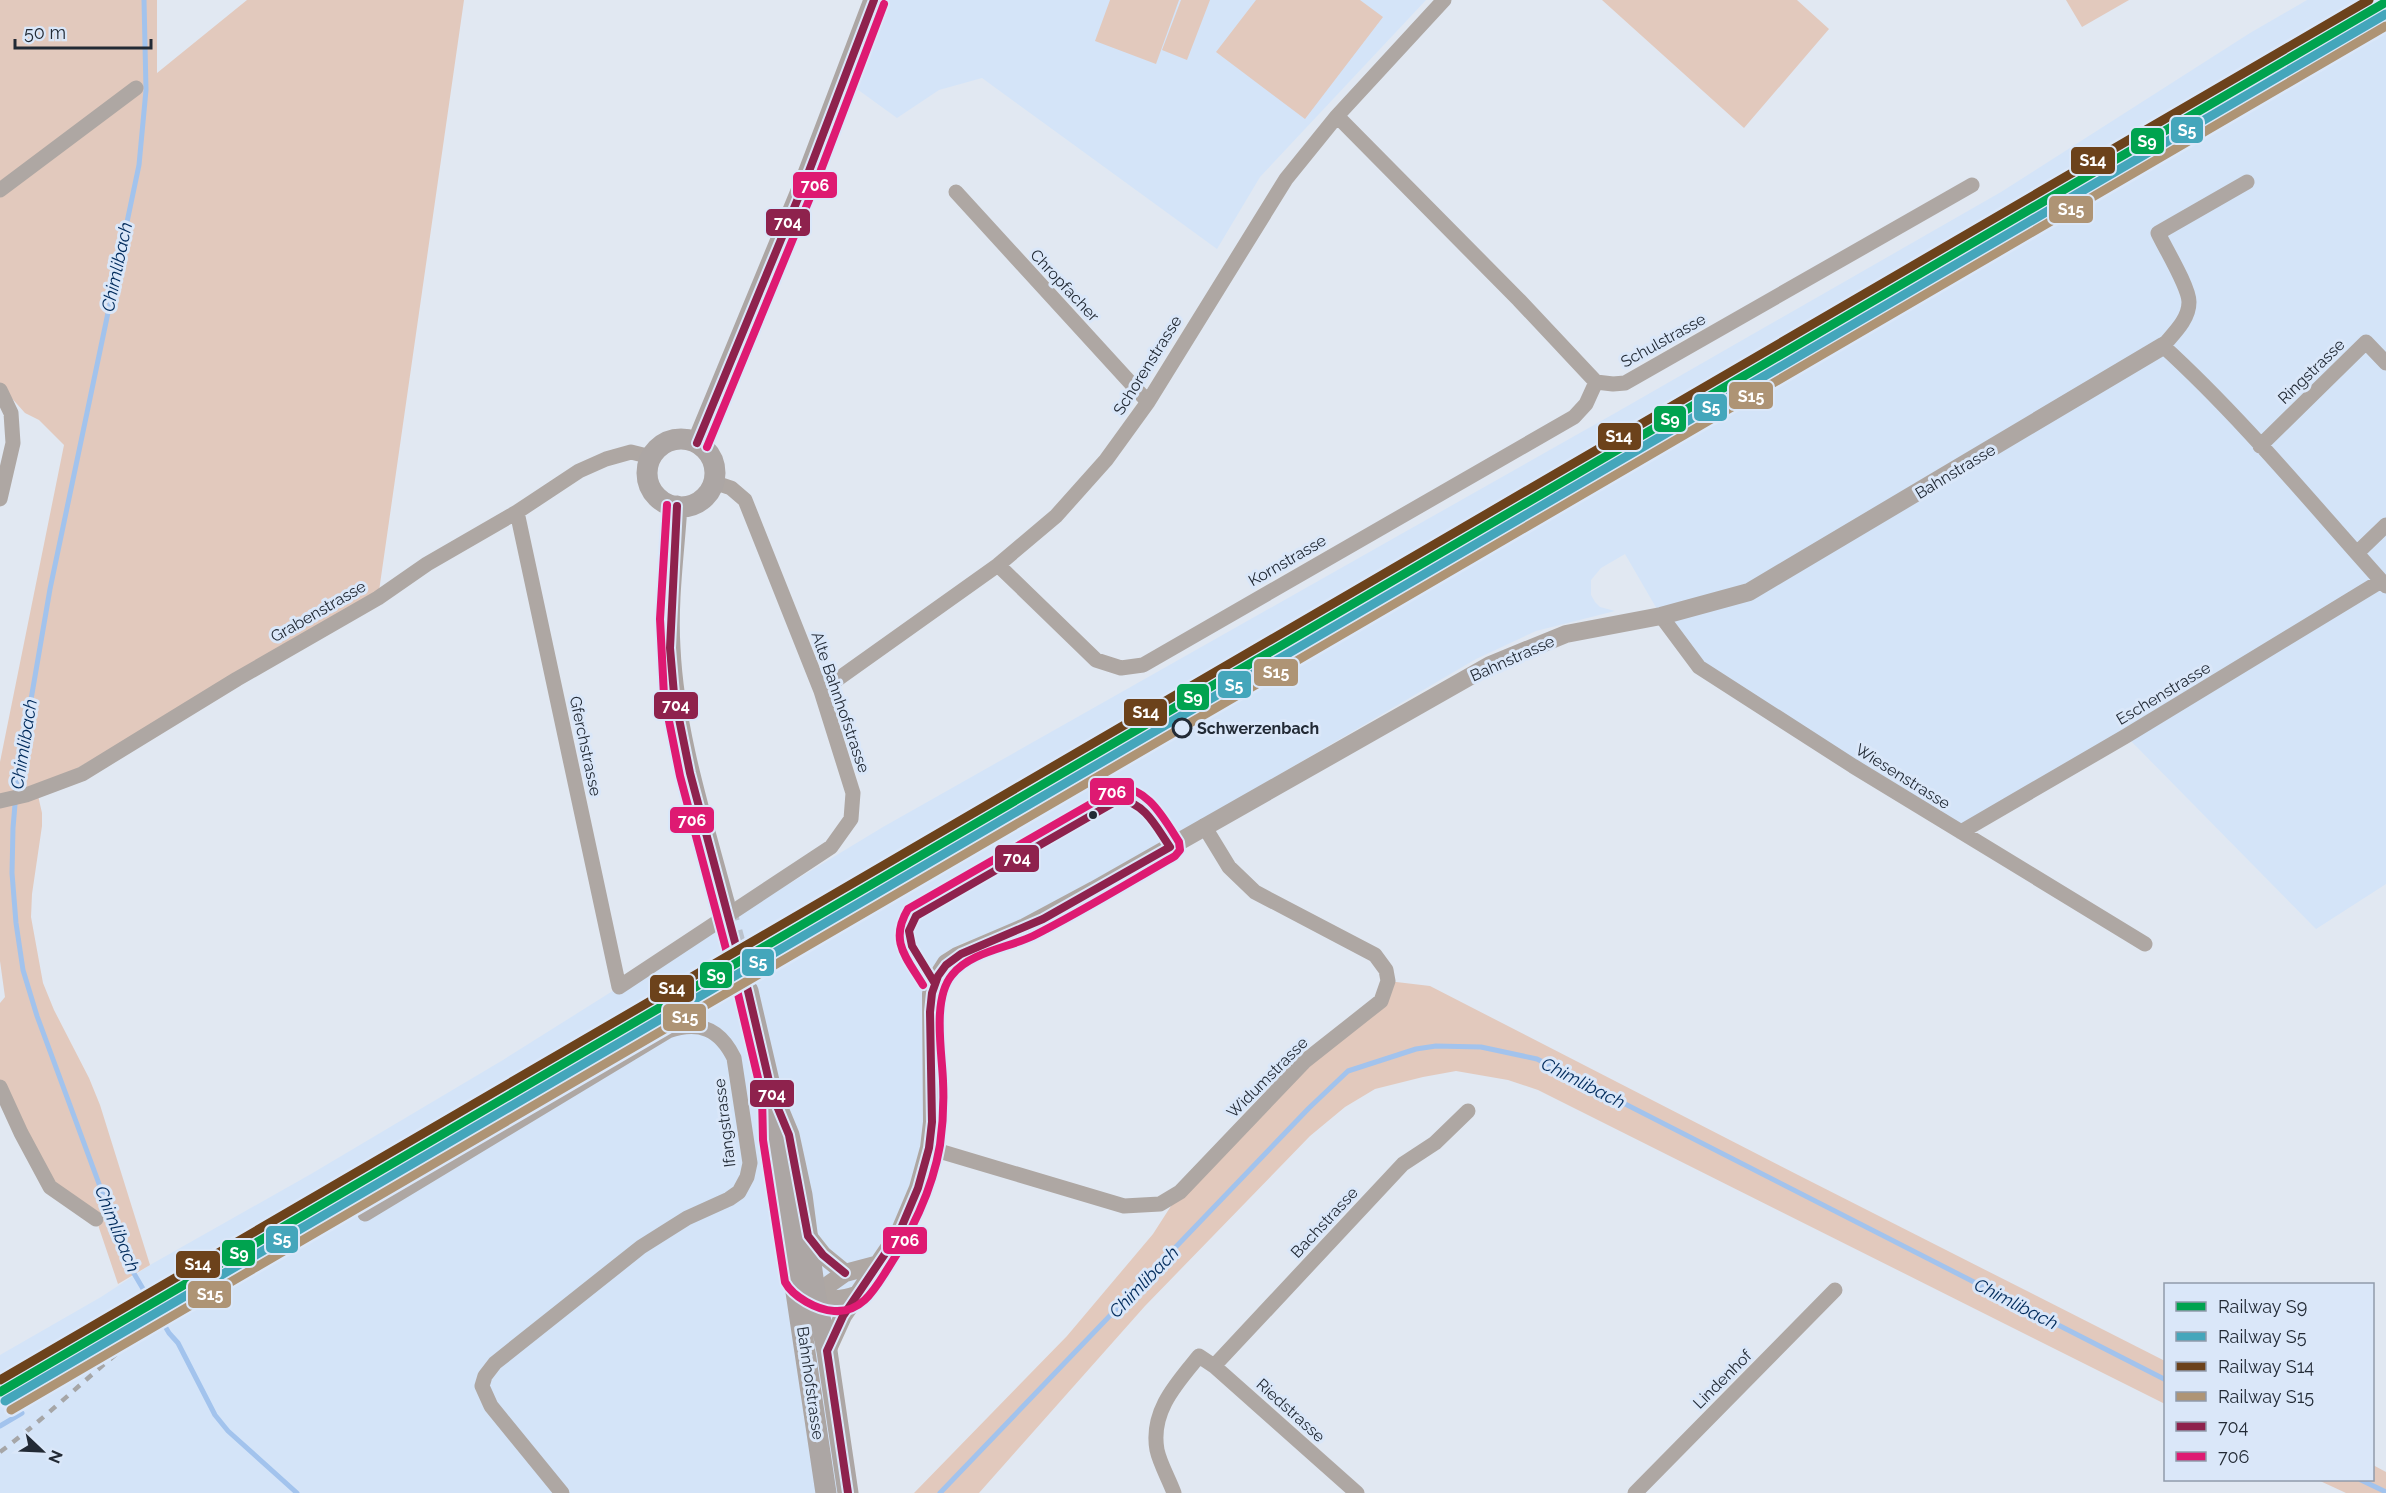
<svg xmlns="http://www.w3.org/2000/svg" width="2386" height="1493" font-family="Raleway,sans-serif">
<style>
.built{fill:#d4e4f8}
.green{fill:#e2c9bd}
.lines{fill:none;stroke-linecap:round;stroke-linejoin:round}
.stream{stroke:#a2c3ed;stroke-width:5}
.secondary-tunnel{stroke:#bbc2cc;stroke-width:21;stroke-dasharray:21 10;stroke-linecap:butt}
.minor{stroke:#aea7a3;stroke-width:15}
.tertiary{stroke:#aea7a3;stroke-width:18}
.secondary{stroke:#aca6a4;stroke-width:21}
.rail{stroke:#a6a6a7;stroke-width:4.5;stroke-dasharray:8 8;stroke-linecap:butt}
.bus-1-casing{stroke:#dae7f9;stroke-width:12}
.bus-2-casing{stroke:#dae7f9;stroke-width:12}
.bus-1{stroke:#8e224d;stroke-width:8}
.bus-2{stroke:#de1a72;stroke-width:8}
.rail-1-casing{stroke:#dae7f9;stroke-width:14}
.rail-2-casing{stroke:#dae7f9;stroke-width:14}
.rail-3-casing{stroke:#dae7f9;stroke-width:14}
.rail-4-casing{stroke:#dae7f9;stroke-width:14}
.rail-1{stroke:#00a34f;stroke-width:9}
.rail-2{stroke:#44a6bb;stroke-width:9}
.rail-3{stroke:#6c421b;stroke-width:9}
.rail-4{stroke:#ae9475;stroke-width:9}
.stop-dot{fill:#dae7f9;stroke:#222a35;stroke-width:3}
.bus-dot{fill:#222a35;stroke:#dae7f9;stroke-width:2}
.labels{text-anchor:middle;stroke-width:6;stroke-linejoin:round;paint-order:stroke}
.street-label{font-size:16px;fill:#222a35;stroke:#dae7f9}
.stop-label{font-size:16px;font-weight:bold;fill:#222a35;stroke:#dae7f9;text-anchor:start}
.water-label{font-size:18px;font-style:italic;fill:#002b5c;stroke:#dae7f9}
.line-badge{stroke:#dae7f9;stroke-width:2}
.badge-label{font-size:16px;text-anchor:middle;font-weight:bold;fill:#fff}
</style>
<rect width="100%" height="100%" fill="#e1e8f2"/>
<path class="built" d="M884 0H1426L1260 177 1217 249 982 78 939 90 897 118 857 89Z
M2307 0H2386V884L2316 929 2126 736 1961 832 1699 667 1661 616 1625 554 1601 568 1591 580V595L1595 602 1600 607 1615 611 1536 631 1476 659 1081 891 992 933 963 943 946 952 933 967 910 975 944 992 945 1054 942 1119 932 1176 917 1220 897 1259 845 1323 837 1347 855 1493H0V1355L101 1297 150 1265 311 1174 503 1060 619 987 883 827 1617 412 2001 192 2250 33Z"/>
<path class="green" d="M0 0H157V73L247 0H464L378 598 37 791 42 813V826L32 894 31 917 43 983 54 1010 89 1078 100 1105 150 1265 118 1284 96 1219 50 1187 0 1087V1003L5 997 0 961V762L64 445 39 420 25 413 0 385Z
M1110 0H1179L1156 64 1095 41Z
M1181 0H1210L1187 60 1162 50Z
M1256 0H1360L1383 17 1305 119 1216 52Z
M1602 0H1797L1829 29 1744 128Z
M2066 0H2129L2082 27Z
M1388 981 1430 986 1802 1177 2165 1361V1404L1538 1090 1508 1080 1456 1071 1423 1077 1375 1089 1345 1107 1310 1136 1145 1306 979 1493H914L1067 1336 1153 1234 1180 1192 1305 1061 1381 1001Z
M2373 1465 2386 1472V1493H2346L2318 1480H2372Z"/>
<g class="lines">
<path class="stream" d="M144 0 146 90 139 165 50 589 17 781 13 828 12 873 16 923 23 970 37 1016 129 1265 169 1333 178 1343 215 1415 228 1431 297 1493
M0 1426 22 1413
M2361 1480 2386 1492
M940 1493 1309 1108 1348 1071 1416 1049 1436 1046 1481 1047 1537 1059 2166 1380"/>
<path class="secondary-tunnel" d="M724 902 748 991"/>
<path class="minor" d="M1337 116 1519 300 1596 382 1613 384 1625 383 1972 185
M2247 182 2158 233C2165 248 2189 287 2189 302 2189 320 2173 334 2163 346 2243 419 2313 505 2386 586
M0 190 136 88
M956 192 1148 402
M0 390 11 413 13 443 0 499
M2260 446 2366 342 2386 363
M517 512 619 987 831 847 851 819 853 793 821 691 745 500 731 488 713 482
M2357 553 2386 525
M998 565 1096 660 1121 668 1143 665 1574 417 1586 404 1596 382
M1661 616 1699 667 1853 766 2145 944
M821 691 998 565 1056 516 1106 460 1148 402 1286 179 1337 116 1444 0
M0 801 26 795 82 774 237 679 378 598 427 564 517 512 579 471 606 459 631 452 651 457
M1961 832 2126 736 2381 581
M0 1087 21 1133 50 1187 96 1219
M929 1148 1124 1206 1160 1204 1180 1192 1305 1061 1381 1001 1388 981 1386 970 1375 955 1255 892 1229 867 1204 826
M365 1214 668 1031C699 1020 720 1029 734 1058L750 1163 747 1177 739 1192 729 1199 687 1218 641 1247 495 1363 485 1376 482 1386 491 1406 562 1493
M1214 1366 1403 1164 1435 1143 1468 1111
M1174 1493C1169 1479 1160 1464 1157 1450 1150 1411 1177 1383 1199 1356L1214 1366 1357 1493
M1635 1493 1835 1290"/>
<path class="tertiary" d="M808 1236 823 1255 845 1273
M808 1289C829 1301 836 1302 859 1294
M807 1300 845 1273 879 1264
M827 1351 843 1316 899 1233 918 1188 929 1148 932 1122 931 994 934 982 946 963 957 956 1025 927 1094 890 1490 665 1566 634 1661 616 1749 592 2163 346"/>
<path class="secondary" d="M647 473a34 34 0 1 1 68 0a34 34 0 1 1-68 0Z
M697 443 806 179 874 0
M677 506C674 553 667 601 670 648 674 734 702 819 724 902
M748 991 772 1094 789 1135 802 1195 815 1293 827 1351 848 1493
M773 1107V1138L826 1493"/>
<path class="rail" d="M0 1452C54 1412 100 1363 154 1325"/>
<defs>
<path id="bus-1" d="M697 443 806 179 874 0
M677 506 670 648 674 694 690 773 748 991 772 1094 789 1135 808 1236 823 1255 845 1273
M934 982 912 946 909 931 916 916 1120 799C1146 804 1156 827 1170 847
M848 1493 827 1351 843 1316 899 1233 918 1188 929 1148 932 1122 930 1012 932 993 938 976 946 965 961 954 1043 919 1170 847"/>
<path id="bus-2" d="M707 447 816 183 884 4
M667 505 660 619 664 696 680 776 738 994 762 1095 763 1140 785 1282C793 1297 817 1310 834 1311 860 1313 873 1292 885 1273 911 1233 932 1192 940 1145 943 1124 944 1102 943 1081 942 1052 932 999 952 975 970 952 1008 948 1033 936 1081 912 1128 883 1175 856L1180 850 1179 842C1166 822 1145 781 1115 790L908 909C889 941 906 957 923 985"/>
</defs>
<use href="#bus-1" class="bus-1-casing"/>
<use href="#bus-2" class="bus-2-casing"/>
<use href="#bus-1" class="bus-1"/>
<use href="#bus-2" class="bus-2"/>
<defs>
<path id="rail-1" d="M0 1392 2386 2"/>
<path id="rail-2" d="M5 1401 2386 14"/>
<path id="rail-3" d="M0 1380 2369 0"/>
<path id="rail-4" d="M11 1410 2386 26"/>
</defs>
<use href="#rail-1" class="rail-1-casing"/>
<use href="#rail-2" class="rail-2-casing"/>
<use href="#rail-3" class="rail-3-casing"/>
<use href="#rail-4" class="rail-4-casing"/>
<use href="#rail-1" class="rail-1"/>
<use href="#rail-2" class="rail-2"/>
<use href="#rail-3" class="rail-3"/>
<use href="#rail-4" class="rail-4"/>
</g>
<circle class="stop-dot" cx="1182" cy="728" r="9"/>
<circle class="bus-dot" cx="1093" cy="815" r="5"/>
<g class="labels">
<g class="street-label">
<text transform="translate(1065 285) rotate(47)" y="6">Chropfacher</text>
<text transform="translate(1663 340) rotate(-29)" y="6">Schulstrasse</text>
<text transform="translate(1147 365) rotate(-58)" y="6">Schorenstrasse</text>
<text transform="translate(2311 371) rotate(-44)" y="6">Ringstrasse</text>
<text transform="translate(1955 471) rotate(-31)" y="6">Bahnstrasse</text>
<text transform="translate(1287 560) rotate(-30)" y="6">Kornstrasse</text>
<text transform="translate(318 611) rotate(-30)" y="6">Grabenstrasse</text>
<text transform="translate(1512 658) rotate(-24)" y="6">Bahnstrasse</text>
<text transform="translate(2163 693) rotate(-31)" y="6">Eschenstrasse</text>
<text transform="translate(841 702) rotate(71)" y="6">Alte Bahnhofstrasse</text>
<text transform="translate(586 746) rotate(78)" y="6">Gferchstrasse</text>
<text transform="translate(1903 776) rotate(32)" y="6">Wiesenstrasse</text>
<text transform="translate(1267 1077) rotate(-45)" y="6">Widumstrasse</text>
<text transform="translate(724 1123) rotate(-97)" y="6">Ifangstrasse</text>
<text transform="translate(1324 1222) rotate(-47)" y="6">Bachstrasse</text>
<text transform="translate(1722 1379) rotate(-45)" y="6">Lindenhof</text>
<text transform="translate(811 1383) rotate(82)" y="6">Bahnhofstrasse</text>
<text transform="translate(1291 1410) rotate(42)" y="6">Riedstrasse</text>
</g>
<g class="stop-label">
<text x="1197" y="734">Schwerzenbach</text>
</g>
<g class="water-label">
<text transform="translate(117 267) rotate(-78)" y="6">Chimlibach</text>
<text transform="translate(24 744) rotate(-81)" y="6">Chimlibach</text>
<text transform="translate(1583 1083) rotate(27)" y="6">Chimlibach</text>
<text transform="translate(117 1229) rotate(68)" y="6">Chimlibach</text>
<text transform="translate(1144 1282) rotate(-46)" y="6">Chimlibach</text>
<text transform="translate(2016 1304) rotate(27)" y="6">Chimlibach</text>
</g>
</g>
<g class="line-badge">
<rect x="2170" y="116" width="34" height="28" rx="6" fill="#44a6bb"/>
<rect x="2130" y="127" width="35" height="28" rx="6" fill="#00a34f"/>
<rect x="2070" y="146" width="46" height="29" rx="6" fill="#6c421b"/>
<rect x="792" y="171" width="46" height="28" rx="6" fill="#de1a72"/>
<rect x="2048" y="195" width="46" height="29" rx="6" fill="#ae9475"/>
<rect x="765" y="208" width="46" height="29" rx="6" fill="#8e224d"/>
<rect x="1728" y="381" width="46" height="29" rx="6" fill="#ae9475"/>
<rect x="1693" y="393" width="35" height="29" rx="6" fill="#44a6bb"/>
<rect x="1653" y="405" width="34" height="28" rx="6" fill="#00a34f"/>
<rect x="1597" y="422" width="45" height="29" rx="6" fill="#6c421b"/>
<rect x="1253" y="658" width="46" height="29" rx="6" fill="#ae9475"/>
<rect x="1217" y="670" width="35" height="29" rx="6" fill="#44a6bb"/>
<rect x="1176" y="683" width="34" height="28" rx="6" fill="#00a34f"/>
<rect x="653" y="691" width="46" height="29" rx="6" fill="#8e224d"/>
<rect x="1123" y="698" width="45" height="29" rx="6" fill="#6c421b"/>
<rect x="1089" y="777" width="46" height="29" rx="6" fill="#de1a72"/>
<rect x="669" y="806" width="46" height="28" rx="6" fill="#de1a72"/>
<rect x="994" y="844" width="46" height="29" rx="6" fill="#8e224d"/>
<rect x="741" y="948" width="34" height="29" rx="6" fill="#44a6bb"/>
<rect x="699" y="961" width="34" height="28" rx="6" fill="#00a34f"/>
<rect x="649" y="974" width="46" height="29" rx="6" fill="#6c421b"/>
<rect x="662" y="1003" width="45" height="29" rx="6" fill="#ae9475"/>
<rect x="749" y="1079" width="46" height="29" rx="6" fill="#8e224d"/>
<rect x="265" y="1225" width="34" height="29" rx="6" fill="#44a6bb"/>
<rect x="882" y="1226" width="46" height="29" rx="6" fill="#de1a72"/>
<rect x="221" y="1239" width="35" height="28" rx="6" fill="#00a34f"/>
<rect x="175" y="1250" width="46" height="29" rx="6" fill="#6c421b"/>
<rect x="187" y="1280" width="45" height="29" rx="6" fill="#ae9475"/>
</g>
<g class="badge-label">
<text x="2187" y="136">S5</text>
<text x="2147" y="147">S9</text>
<text x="2093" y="166">S14</text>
<text x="815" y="191">706</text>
<text x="2071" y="215">S15</text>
<text x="788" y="228">704</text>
<text x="1751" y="402">S15</text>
<text x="1711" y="413">S5</text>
<text x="1670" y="425">S9</text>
<text x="1619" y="442">S14</text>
<text x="1276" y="678">S15</text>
<text x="1234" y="691">S5</text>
<text x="1193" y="703">S9</text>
<text x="676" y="711">704</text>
<text x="1146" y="718">S14</text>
<text x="1112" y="798">706</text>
<text x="692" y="826">706</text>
<text x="1017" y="864">704</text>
<text x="758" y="968">S5</text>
<text x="716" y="981">S9</text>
<text x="672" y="994">S14</text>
<text x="685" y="1023">S15</text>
<text x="772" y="1100">704</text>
<text x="282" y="1245">S5</text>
<text x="905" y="1246">706</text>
<text x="239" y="1259">S9</text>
<text x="198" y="1270">S14</text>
<text x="210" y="1300">S15</text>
</g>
<rect x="2164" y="1283" width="210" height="198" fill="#dae7f9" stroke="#909bab" stroke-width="1.5"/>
<rect x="2176" y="1302" width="30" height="9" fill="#00a34f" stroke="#909bab" stroke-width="1.5"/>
<text x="2218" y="1313" font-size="18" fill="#222a35">Railway S9</text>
<rect x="2176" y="1332" width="30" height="9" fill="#44a6bb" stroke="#909bab" stroke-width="1.5"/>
<text x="2218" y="1343" font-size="18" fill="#222a35">Railway S5</text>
<rect x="2176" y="1362" width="30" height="9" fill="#6c421b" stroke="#909bab" stroke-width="1.5"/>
<text x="2218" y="1373" font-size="18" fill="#222a35">Railway S14</text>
<rect x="2176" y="1392" width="30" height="9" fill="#ae9475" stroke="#909bab" stroke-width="1.5"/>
<text x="2218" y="1403" font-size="18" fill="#222a35">Railway S15</text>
<rect x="2176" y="1422" width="30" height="9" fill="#8e224d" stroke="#909bab" stroke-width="1.5"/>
<text x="2218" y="1433" font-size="18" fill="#222a35">704</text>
<rect x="2176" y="1452" width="30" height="9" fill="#de1a72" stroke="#909bab" stroke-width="1.5"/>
<text x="2218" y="1463" font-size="18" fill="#222a35">706</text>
<g transform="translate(42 1451) rotate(113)" stroke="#dae7f9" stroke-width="4.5" paint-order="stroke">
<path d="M0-4.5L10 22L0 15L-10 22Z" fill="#222a35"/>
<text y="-9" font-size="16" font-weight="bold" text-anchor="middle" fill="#222a35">N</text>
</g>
<path d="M15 39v9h136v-9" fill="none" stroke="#222a35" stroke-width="3"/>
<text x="24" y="39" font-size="18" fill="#222a35" stroke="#dae7f9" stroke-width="4.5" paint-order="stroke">50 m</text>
</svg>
